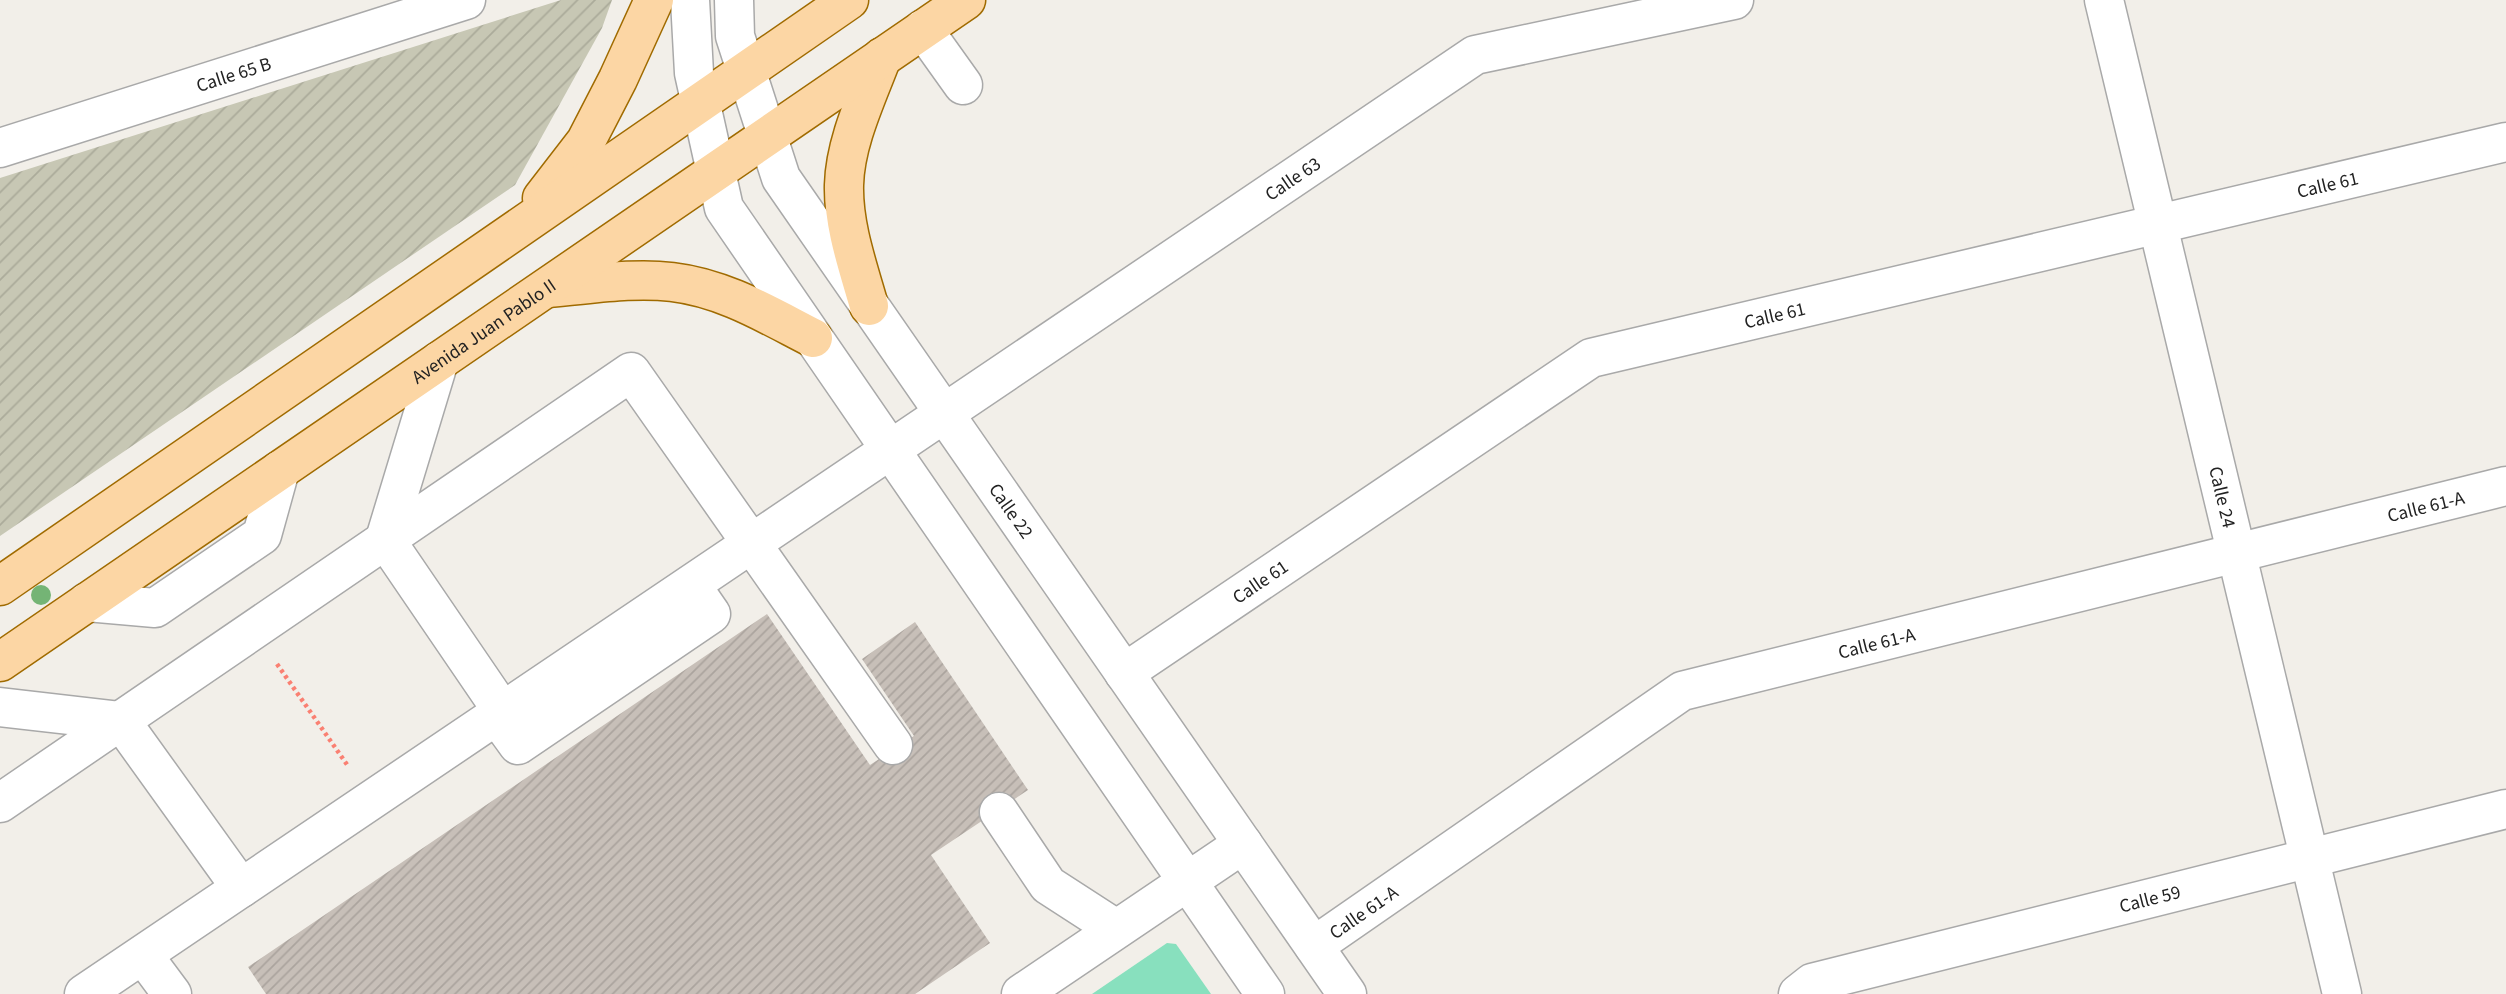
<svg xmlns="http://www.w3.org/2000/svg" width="2506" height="994" font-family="'Source Sans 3',sans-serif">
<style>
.construction{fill:url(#construction-furrows)}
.pitch{fill:#88e0be}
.building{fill:url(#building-hatch)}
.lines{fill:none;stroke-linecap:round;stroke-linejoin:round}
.minor-casing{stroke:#a9a9a9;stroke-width:41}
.major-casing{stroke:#a06b00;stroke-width:41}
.path{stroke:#fa8072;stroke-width:4.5;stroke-dasharray:3.5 3.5;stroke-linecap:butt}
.minor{stroke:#fff;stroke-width:38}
.major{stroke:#fcd6a4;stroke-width:38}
.tree{fill:#74b475}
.labels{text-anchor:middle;stroke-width:6;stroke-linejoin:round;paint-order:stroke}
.street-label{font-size:19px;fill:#222;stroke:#fff}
</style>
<defs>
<pattern id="construction-furrows" width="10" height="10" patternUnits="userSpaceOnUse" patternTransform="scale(1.75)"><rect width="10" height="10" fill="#c7c7b4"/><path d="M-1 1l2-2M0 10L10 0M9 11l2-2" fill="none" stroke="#abab9a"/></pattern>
<pattern id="building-hatch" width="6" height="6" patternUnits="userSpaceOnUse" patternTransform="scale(1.75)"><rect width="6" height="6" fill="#c7bfb8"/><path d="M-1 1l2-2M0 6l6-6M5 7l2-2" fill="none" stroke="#aba49e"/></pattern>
</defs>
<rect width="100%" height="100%" fill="#f2efe9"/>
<path class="construction" d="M561 0H612L602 28 515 185 0 536V178Z"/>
<path class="pitch" d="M1167 943 1176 944 1211 994H1092Z"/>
<path class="building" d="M767 614 870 765 914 736 862 659 915 622 1028 790 931 855 990 943 915 994H266L248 967Z"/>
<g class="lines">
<defs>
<g id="minor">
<path d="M690 0 694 73 724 208 1265 994"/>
<path id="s1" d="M734 0 735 36 781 178 1347 994"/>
<path id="s2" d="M2104 0 2342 994"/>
<path d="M923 29 963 85"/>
<path id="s3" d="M0 148 466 0"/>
<path d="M439 361 385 539 503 712"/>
<path d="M87 602 155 608 262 535 280 470"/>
<path id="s4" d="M1124 673 1591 358 2506 142"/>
<path d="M0 707 121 721 241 888"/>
<path d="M497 716 518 745 711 614 691 585"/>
<path d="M0 803 631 372 893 745"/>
<path d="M999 812 1048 885 1116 929"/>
<path id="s5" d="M1314 946 1682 691 2506 486"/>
<path d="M143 955 172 994"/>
<path id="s6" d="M84 994 1475 55 1734 0"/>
<path d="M1021 994 1243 844"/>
<path id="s7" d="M1798 994 1812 983 2506 809"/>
</g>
<g id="major">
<path d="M542 198 586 141 618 79 654 0"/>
<path d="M547 288C588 285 632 277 672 282 724 288 768 315 813 338"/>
<path d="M869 306C858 267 843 226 844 185 845 142 867 97 882 57"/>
<path d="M0 586 849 0"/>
<path id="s8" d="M0 662 966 0"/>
</g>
</defs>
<use href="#minor" class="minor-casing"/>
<use href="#major" class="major-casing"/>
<path class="path" d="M277 664 348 766"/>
<use href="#minor" class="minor"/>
<use href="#major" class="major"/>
</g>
<circle class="tree" cx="41" cy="595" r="10"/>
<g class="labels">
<g class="street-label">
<text dy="7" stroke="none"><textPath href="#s3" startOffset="245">Calle 65 B</textPath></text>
<text dy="7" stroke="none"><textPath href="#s6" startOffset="1458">Calle 63</textPath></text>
<text dy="7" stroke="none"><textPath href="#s4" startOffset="1320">Calle 61</textPath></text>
<text dy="7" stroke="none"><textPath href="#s4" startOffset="752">Calle 61</textPath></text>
<text dy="7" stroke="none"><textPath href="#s8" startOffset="586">Avenida Juan Pablo II</textPath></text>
<text dy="7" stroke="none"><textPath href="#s2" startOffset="511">Calle 24</textPath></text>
<text dy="7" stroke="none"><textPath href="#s5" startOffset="1214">Calle 61-A</textPath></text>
<text dy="7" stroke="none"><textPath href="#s1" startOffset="590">Calle 22</textPath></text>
<text dy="7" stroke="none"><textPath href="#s4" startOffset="164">Calle 61</textPath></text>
<text dy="7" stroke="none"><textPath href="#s5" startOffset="648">Calle 61-A</textPath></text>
<text dy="7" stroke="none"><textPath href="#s7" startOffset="366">Calle 59</textPath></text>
<text dy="7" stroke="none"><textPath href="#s5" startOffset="60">Calle 61-A</textPath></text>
</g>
</g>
</svg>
